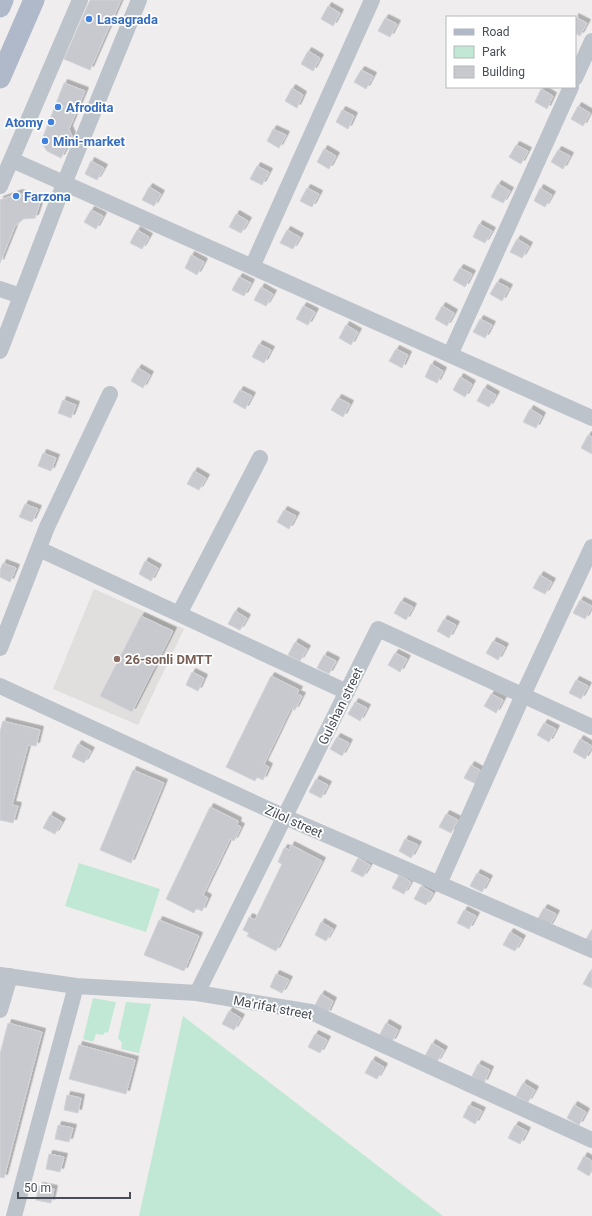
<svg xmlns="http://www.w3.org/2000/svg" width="592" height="1216" font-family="Roboto,sans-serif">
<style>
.education{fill:#e0dfde}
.green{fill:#c0e8d5}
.building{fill:#c8c9cf;stroke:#d2d3d8;filter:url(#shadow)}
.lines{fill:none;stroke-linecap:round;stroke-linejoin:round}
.minor{stroke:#bdc3ca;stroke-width:16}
.major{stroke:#b0b9c9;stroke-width:21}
.shop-dot{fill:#3f7fe0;stroke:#fff;stroke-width:1.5}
.education-dot{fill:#8d6e63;stroke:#fff;stroke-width:1.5}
.labels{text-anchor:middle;stroke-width:3.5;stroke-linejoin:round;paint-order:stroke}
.shop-label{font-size:13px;font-weight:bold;fill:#366cbe;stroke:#fff;text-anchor:start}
.education-label{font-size:13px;font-weight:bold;fill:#785e54;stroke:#fff;text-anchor:start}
.street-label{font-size:13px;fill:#484e58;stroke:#fff}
</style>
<defs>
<filter id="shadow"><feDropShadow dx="3.5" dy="-3.5" stdDeviation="0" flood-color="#0004"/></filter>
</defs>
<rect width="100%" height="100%" fill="#efeded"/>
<path class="education" d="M94 589 184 629 138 725 53 689Z"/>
<path class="green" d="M79 863 160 889 146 932 65 906Z
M93 998 116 1002 108 1033 105 1032 103 1035 96 1034 93 1042 83 1039Z
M126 1002 151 1004 139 1053 121 1049 122 1043 118 1038Z
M183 1016 443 1216H139Z"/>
<path class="building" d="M90 0H121L90 70 64 59Z
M328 6 340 13 333 26 321 19Z
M575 17 587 23 580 36 575 33Z
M385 18 397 24 390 37 378 31Z
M308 51 320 58 313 71 301 64Z
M361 70 373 76 366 89 354 82Z
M64 83 85 91 69 129 72 136 61 158 47 151 43 145V137Z
M292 88 303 95 297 108 285 101Z
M541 89 553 96 547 109 535 102Z
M578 106 590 113 583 126 571 119Z
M342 110 354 116 348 129 336 122Z
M273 129 286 135 279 148 267 141Z
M516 145 528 151 521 164 509 157Z
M324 149 336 156 329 169 317 162Z
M558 150 570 156 563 169 551 162Z
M91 161 104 168 97 180 85 174Z
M257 166 269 172 262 185 250 179Z
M498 184 510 191 503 203 491 197Z
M149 187 161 194 154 206 142 200Z
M307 188 319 194 312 207 300 201Z
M540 188 552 195 545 207 534 201Z
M19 193 41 200 35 218 23 219 15 226 0 263V200Z
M91 210 103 216 96 229 84 222Z
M236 214 248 221 241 233 229 227Z
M479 224 492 231 485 243 473 237Z
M137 230 149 237 142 249 130 243Z
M287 230 300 237 293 249 280 243Z
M517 239 529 246 522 258 510 252Z
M191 255 204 262 197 275 185 268Z
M460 268 472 274 465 287 453 280Z
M239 277 251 283 244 296 232 290Z
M497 282 509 288 502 301 490 294Z
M261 287 273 294 266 306 254 300Z
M303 306 315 312 308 325 296 319Z
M442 306 454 313 447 326 435 319Z
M480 319 492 325 485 338 473 332Z
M346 325 358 332 351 345 339 338Z
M259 344 271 350 264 363 252 357Z
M396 349 408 355 402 368 389 361Z
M431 364 443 371 437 383 425 377Z
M138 368 150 375 143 388 131 381Z
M460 377 472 384 465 397 453 390Z
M484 388 496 395 489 407 477 401Z
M240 390 252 396 245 409 233 402Z
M338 398 350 404 343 417 331 410Z
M63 400 76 405 71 418 58 413Z
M530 409 542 416 536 428 523 422Z
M588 435 592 437V454L581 448Z
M43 453 56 458 51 471 38 466Z
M194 471 206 478 199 490 187 484Z
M25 504 38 509 32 522 19 517Z
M284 510 296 516 289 529 277 522Z
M145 561 158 568 151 581 139 574Z
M3 563 16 568 10 582 0 577V570Z
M540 575 552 582 545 594 533 588Z
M580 600 592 606 585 619 573 613Z
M401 601 413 607 406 620 394 613Z
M235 611 247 618 240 630 228 624Z
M141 616 173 631 132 712 100 696Z
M444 619 456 625 449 638 437 631Z
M493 641 505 647 498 660 486 653Z
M295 642 307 649 300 661 288 655Z
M395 653 407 659 400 672 388 665Z
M324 655 336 661 329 674 317 668Z
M192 672 204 678 198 691 186 685Z
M271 676 299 690 297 694 302 696 295 710 291 708 264 764 269 767 263 780 257 777 255 781 226 767Z
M576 680 588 686 581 699 569 693Z
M491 694 503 700 496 713 484 706Z
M355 702 367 708 360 721 348 714Z
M3 721 40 730 36 746 28 745 12 805 18 806 13 823 0 820V732Z
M544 723 556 729 549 742 537 735Z
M337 737 349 743 342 756 330 749Z
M580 739 592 746 585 759 573 752Z
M78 744 91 751 84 763 72 757Z
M471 765 483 772 476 784 464 778Z
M133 770 164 783 131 863 100 850Z
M316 779 328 785 321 798 309 792Z
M210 807 238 821 237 825 241 827 234 841 230 839 203 895 208 898 202 911 196 908 194 913 166 899Z
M446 814 458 820 451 833 439 827Z
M50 815 62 822 55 834 43 828Z
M405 839 418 845 411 858 399 851Z
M291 845 322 861 276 951 247 936 249 933 243 930 249 917 255 920 282 864 278 862 284 848 289 850Z
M358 858 370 865 363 877 351 871Z
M477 873 489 879 482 892 470 886Z
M399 875 411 882 404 894 392 888Z
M421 886 433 893 426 905 414 899Z
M544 908 556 914 549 927 537 920Z
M464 910 476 916 469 929 457 923Z
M159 920 199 936 184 971 144 955Z
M321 922 333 929 326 941 315 935Z
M592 929V945L585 941Z
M510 932 522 939 515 951 503 945Z
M590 971 592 972V988L583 984Z
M276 974 289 980 282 993 270 987Z
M321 994 333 1001 327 1014 314 1007Z
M229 1011 241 1018 234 1030 222 1024Z
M8 1023 42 1032 4 1178 0 1177V1054Z
M386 1023 398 1030 392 1042 379 1036Z
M315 1034 327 1040 320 1053 308 1047Z
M432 1043 444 1050 437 1062 425 1056Z
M79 1045 135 1060 126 1094 69 1079Z
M372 1060 384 1067 377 1079 365 1073Z
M478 1064 490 1070 484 1083 472 1076Z
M523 1083 535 1090 528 1102 516 1096Z
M67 1095 81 1098 78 1113 64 1110Z
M469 1105 482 1111 475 1124 463 1117Z
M574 1105 586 1112 579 1125 567 1118Z
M58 1125 73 1128 69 1142 55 1139Z
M515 1125 527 1131 520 1144 508 1138Z
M49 1154 64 1157 60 1172 46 1169Z
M584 1156 592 1161V1170L589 1176 577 1169Z
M39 1186 54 1189 51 1203 36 1200Z"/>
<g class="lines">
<path class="minor" d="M575 78 592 41
M12 160 592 418
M0 186 80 0
M252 267 372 0
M0 289 21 296
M0 351 64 184 139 0
M450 355 571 87
M39 549 347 692
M179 614 260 458
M0 648 47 527 110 394
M0 686 285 817 592 950
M439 884 523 695 592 547
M0 975 76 986 197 993 311 1012 592 1140
M197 993 378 629 592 727
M0 1010 10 976
M14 1216 76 986"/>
<path class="major" d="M0 7 3 0
M0 78 34 0"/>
</g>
<g class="shop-dot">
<circle cx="89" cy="19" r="4"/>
<circle cx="58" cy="107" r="4"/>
<circle cx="51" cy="122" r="4"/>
<circle cx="45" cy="141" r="4"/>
<circle cx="16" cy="196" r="4"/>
</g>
<circle class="education-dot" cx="117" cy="659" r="4"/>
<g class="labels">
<g class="shop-label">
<text x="97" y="24">Lasagrada</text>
<text x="66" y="112">Afrodita</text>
<text x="43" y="127" text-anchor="end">Atomy</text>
<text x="53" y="146">Mini-market</text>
<text x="24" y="201">Farzona</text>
</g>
<g class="education-label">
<text x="125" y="664">26-sonli DMTT</text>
</g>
<g class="street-label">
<text transform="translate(340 706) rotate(-64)" y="5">Gulshan street</text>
<text transform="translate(294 821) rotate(24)" y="5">Zilol street</text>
<text transform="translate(273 1007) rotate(11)" y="5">Ma'rifat street</text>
</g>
</g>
<rect x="446" y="16" width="130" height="72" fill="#ffffff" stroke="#b6b8bc"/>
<rect x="454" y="29" width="20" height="6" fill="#b0b9c9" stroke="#b6b8bc"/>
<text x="482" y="36" font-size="12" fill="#484e58">Road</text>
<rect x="454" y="46" width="20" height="12" fill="#c0e8d5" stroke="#b6b8bc"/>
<text x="482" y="56" font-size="12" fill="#484e58">Park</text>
<rect x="454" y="66" width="20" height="12" fill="#c8c9cf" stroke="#b6b8bc"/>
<text x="482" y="76" font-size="12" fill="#484e58">Building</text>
<path d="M18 1192v6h112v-6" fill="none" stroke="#484e58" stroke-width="2"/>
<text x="24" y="1192" font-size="12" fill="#484e58" stroke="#ffffff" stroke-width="3" paint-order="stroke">50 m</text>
</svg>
